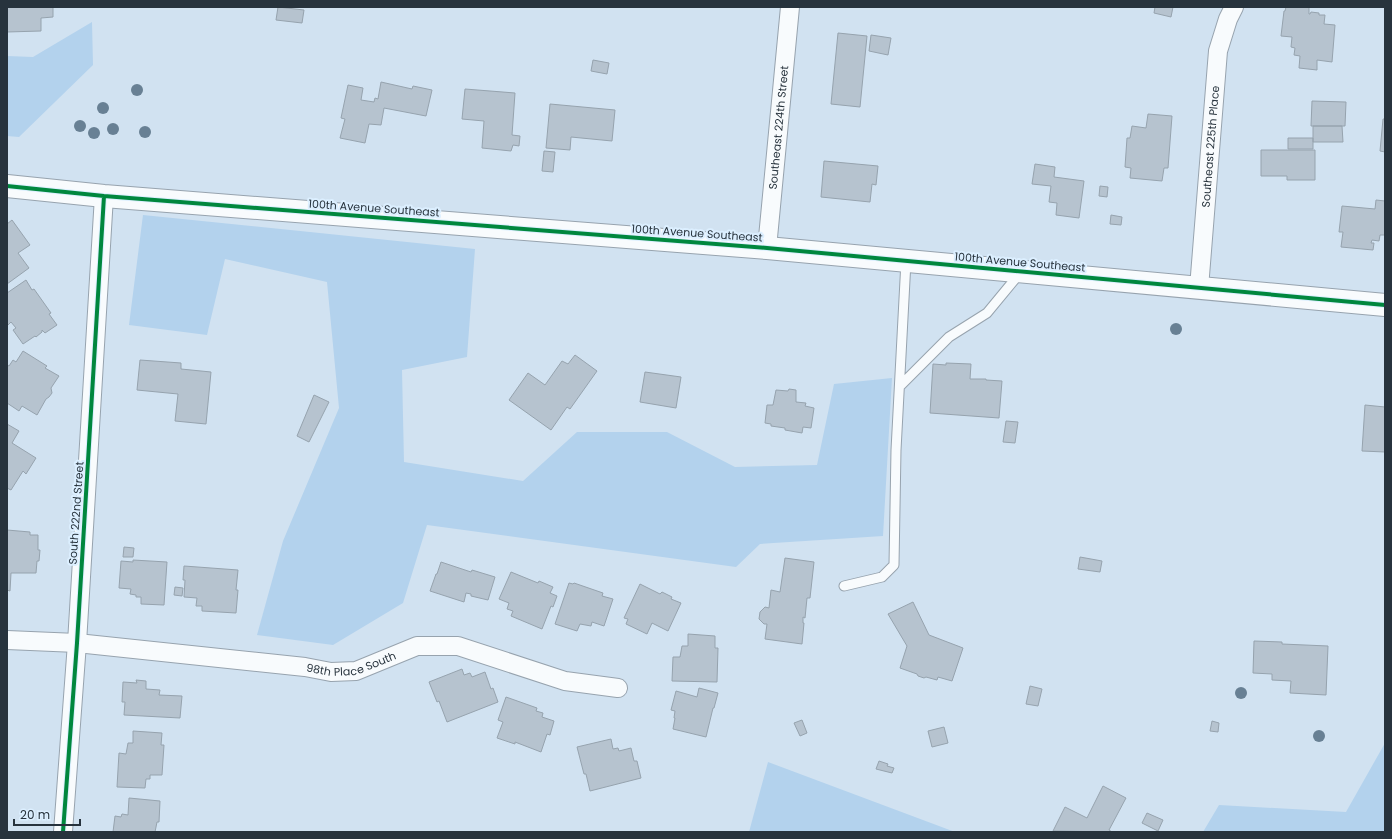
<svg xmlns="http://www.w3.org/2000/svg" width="1392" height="839" font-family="Poppins,sans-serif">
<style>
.green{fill:#b3d2ed}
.building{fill:#b6c3cf;stroke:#96a3ae}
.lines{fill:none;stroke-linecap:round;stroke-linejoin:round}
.service-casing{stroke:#97a3ae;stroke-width:11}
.minor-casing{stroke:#97a3ae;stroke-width:20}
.tertiary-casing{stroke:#97a3ae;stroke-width:24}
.service{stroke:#f8fbfd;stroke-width:9}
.minor{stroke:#f8fbfd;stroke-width:18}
.tertiary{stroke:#f8fbfd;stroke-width:22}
.cycleway-casing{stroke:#dcefff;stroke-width:6}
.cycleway{stroke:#00873e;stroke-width:4}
.tree{fill:#688094}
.labels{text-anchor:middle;stroke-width:4;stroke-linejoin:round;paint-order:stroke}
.street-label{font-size:11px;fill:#27333d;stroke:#dcefff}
</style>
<rect width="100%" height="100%" fill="#d1e2f1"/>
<path class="green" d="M92 22 93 65 19 137 7 136V56L33 57Z
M143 215 475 249 467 357 402 370 404 462 523 481 577 432H667L735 467 817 465 834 384 892 378 883 536 760 544 736 567 427 525 403 603 333 645 257 635 283 541 339 408 327 282 225 259 207 335 129 325Z
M1385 743V832H1203L1219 805 1346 812Z
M768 762 955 832H749Z"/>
<path class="building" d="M7 7H53V17L41 18V31L7 32Z
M278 7 304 10 302 23 276 20Z
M1155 7H1173L1171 17 1154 13Z
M1286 7H1309V14H1310L1311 12 1319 13V15H1325L1324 24 1335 25 1332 62 1317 60V70L1299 68 1300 56 1294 55 1295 48 1291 47 1292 37 1281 36 1284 11H1285Z
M838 33 867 36 860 107 831 104Z
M871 35 891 38 888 55 869 51Z
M593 60 609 63 607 74 591 71Z
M381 82 412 89 413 86 432 90 426 116 384 108 381 125 369 124 365 143 340 138 345 119 341 118 348 85 363 88 361 100 374 102 375 98 378 99Z
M465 89 515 93 512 135 520 136 519 146 513 145 511 151 482 148 484 121 462 119Z
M1312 101 1346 102 1345 126H1311Z
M550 104 615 110 612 141 571 137 570 150 546 148Z
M1148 114 1172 116 1168 168H1164L1162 181 1130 178 1131 168 1125 167 1127 138H1130L1132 126 1146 128Z
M1383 119H1385V152L1380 151Z
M1313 126H1342L1343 142H1313Z
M1288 138H1313V149H1288Z
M1261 150H1315V180H1287V176H1261Z
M544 151 555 152 553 172 542 171Z
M824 161 878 166 876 185 872 184 870 202 821 197Z
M1035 164 1055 167 1054 177 1084 181 1079 218 1056 215 1057 203 1049 202 1051 186 1032 184Z
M1100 186 1108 187 1107 197 1099 196Z
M1376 200 1385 201V235H1380L1379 241 1372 240 1371 243H1374L1373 250 1341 247 1343 232H1339L1342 206 1375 209Z
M1111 215 1122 217 1121 225 1110 224Z
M12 220 30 245 18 253 29 268 7 284V224Z
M26 280 32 290 34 289 51 313 49 314 57 325 45 333 42 330V332L36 337 35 336 23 344 13 330 16 328 11 322 7 326V293Z
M23 351 47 366 45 368 59 376 51 388 52 393 49 397 46 399 37 415 22 406 19 411 7 403V365L9 366 13 360 16 362Z
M575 355 597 371 570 409 567 407 551 430 509 400 528 373 545 385 562 361 568 364Z
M140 360 181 363V369L211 372 206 424 175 421 178 394 137 390Z
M946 363 971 364 970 379H986V380L1002 381 999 418 930 413 933 364 946 365Z
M645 372 681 377 676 408 640 402Z
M789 389 796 390V402L806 403 805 406 814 408 811 428 803 427 802 433 785 430V428L771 426V424L765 423 767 405H773L776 390 788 391Z
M314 395 329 402 309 442 297 436Z
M1365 405 1385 407V452L1362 451Z
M1006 421 1018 422 1015 443 1003 442Z
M7 424 19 431 12 443 36 458 26 474 23 471 11 490 7 488Z
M7 530 30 532V535H38V550H40L39 561H37L36 573H11L10 591 7 590Z
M124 547 134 548 133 557H123Z
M1080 557 1102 561 1100 572 1078 569Z
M785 558 814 562 810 598H807L805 618 803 617V623H804L802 644 765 639 767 624H764L759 619 760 612 765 607 769 608 771 590 780 592Z
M133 560 167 562 164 605 141 604V597H136V595L130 594 131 589 119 588 121 561 133 562Z
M441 562 471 572 472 570 495 577 488 600 471 596V594L466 593 464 602 430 591 436 574H437Z
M184 566 238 570 236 590H238L236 613 202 611V606H196L197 598 184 597 185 580H183Z
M511 572 538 583 539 581 553 587 550 593 557 596 553 607 551 606 542 629 511 616 513 611 507 609 509 603 499 599Z
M569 583 573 584 574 583 603 593 602 596 613 599 604 626 592 622 591 626 580 624 577 631 555 624Z
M640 584 660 594 662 592 672 597 671 599 681 603 668 631 652 623 647 634 626 624 628 619 624 618Z
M175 587 183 588 182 596 174 595Z
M913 602 929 635 963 648 952 681 938 677 937 680 926 677 924 678 918 676 917 674 900 668 907 646 888 614Z
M688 634 715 636V648H718L717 682 672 681 673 657H680L682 646H688Z
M1254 641 1282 642V644L1328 646 1326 695 1290 693 1291 681 1272 680V674L1253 673Z
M462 669 464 675 470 673 472 677 485 672 491 689 493 688 498 702 447 722 439 701 437 702 429 682Z
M136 680 146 681V689L160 690 159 695 182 696 180 718 124 715 125 702H122L123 682 137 683Z
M1030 686 1042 689 1038 706 1026 704Z
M699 688 718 693 714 708H713L706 737 673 729 675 718H674L675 711 671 710 676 691 697 697Z
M506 697 537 708 536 711 543 713 542 717 554 721 550 735 547 734 541 752 515 742V744L497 738 503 722 498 720Z
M802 720 807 733 800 736 794 723Z
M1212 721 1219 723 1218 732 1210 731Z
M944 727 948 743 932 747 928 731Z
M133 731 162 733 161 745H164L162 775H150V779H146L145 788 117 787 119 753 126 754 128 743H133Z
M611 739 613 749 618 748 619 751 631 748 634 761H637L641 778 590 791 586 774H584L577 747Z
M879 761 888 764 887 766 894 768 892 773 876 769Z
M1103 786 1126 798 1109 830 1112 832 1053 831 1065 807 1087 818Z
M129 798 160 801 159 822H157L155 832H113L115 816 121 817 122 814 128 815Z
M1147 813 1163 820 1158 831 1142 823Z"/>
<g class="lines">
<defs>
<path id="service" d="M900 386 949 337 987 313 1020 273
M844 586 882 577 894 565 896 450 906 261"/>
<g id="minor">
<path id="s1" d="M767 248 790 7"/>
<path id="s2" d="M1199 288 1218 51 1228 19 1234 7"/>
<path id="s3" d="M7 640 77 643 305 667 331 672 356 671 417 646H458L565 681 618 688"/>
<path d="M63 832 77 643 104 196"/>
</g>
<path id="tertiary" d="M7 186 104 196 767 248 1385 305"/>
</defs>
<use href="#service" class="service-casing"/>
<use href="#minor" class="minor-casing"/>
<use href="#tertiary" class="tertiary-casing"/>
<use href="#service" class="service"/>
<use href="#minor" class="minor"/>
<use href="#tertiary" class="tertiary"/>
<defs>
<path id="cycleway" d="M7 186 104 196 767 248 1385 305
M63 832 77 643 104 196"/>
</defs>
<use href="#cycleway" class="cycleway-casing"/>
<use href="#cycleway" class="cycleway"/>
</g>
<g class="tree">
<circle cx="137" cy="90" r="6"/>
<circle cx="103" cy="108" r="6"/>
<circle cx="80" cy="126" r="6"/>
<circle cx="113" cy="129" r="6"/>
<circle cx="145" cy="132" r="6"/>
<circle cx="94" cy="133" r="6"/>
<circle cx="1176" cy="329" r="6"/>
<circle cx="1241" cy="693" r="6"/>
<circle cx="1319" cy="736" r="6"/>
</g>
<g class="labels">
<g class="street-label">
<text dy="4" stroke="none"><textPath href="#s1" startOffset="121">Southeast 224th Street</textPath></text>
<text dy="4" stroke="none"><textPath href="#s2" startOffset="142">Southeast 225th Place</textPath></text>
<text transform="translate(374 208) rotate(4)" y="4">100th Avenue Southeast</text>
<text transform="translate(697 233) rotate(4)" y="4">100th Avenue Southeast</text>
<text transform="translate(1020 262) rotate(5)" y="4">100th Avenue Southeast</text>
<text transform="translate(76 513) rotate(-86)" y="4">South 222nd Street</text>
<text dy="4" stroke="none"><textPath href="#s3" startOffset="347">98th Place South</textPath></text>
</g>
</g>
<rect width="1392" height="839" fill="none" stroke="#27333d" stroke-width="16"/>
<path d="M14 819v6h66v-6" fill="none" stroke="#27333d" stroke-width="2"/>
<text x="20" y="819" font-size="12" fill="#27333d" stroke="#dcefff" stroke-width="3" paint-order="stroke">20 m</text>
</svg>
